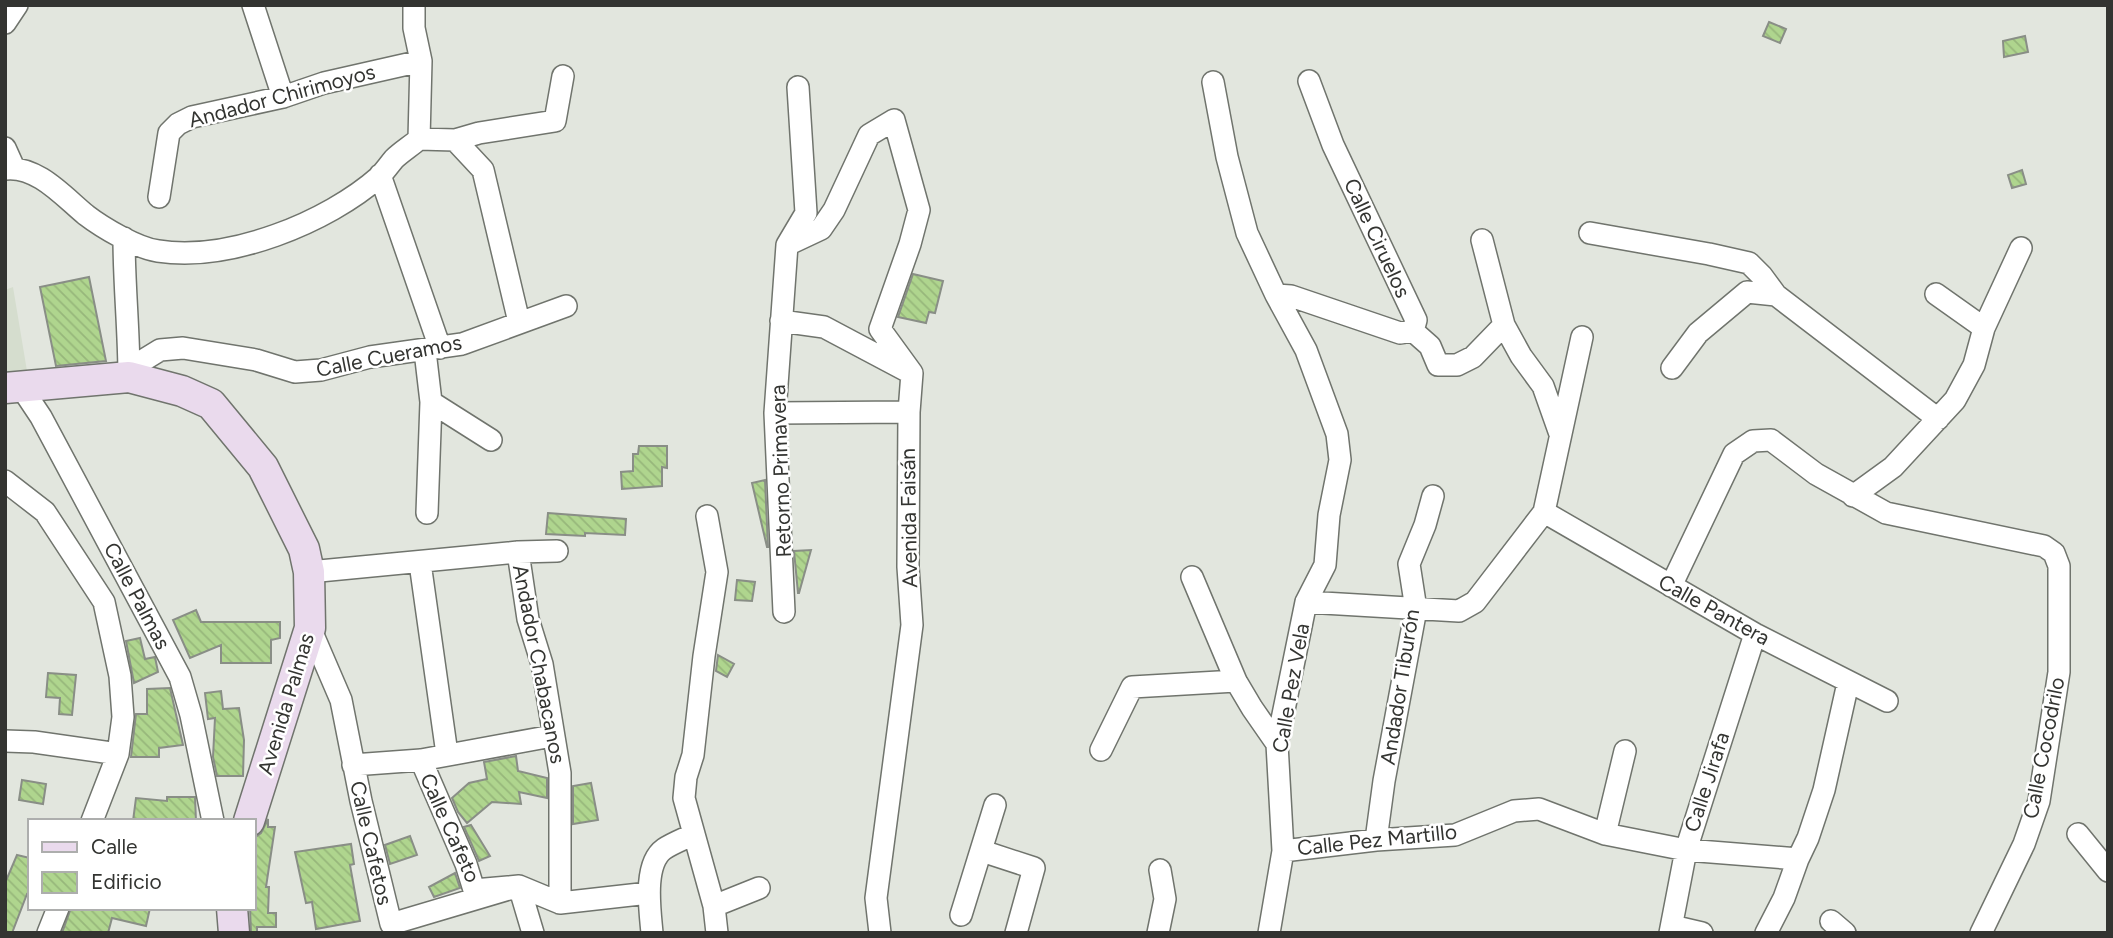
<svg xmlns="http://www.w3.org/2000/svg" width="2113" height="938" font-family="Figtree,sans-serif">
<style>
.built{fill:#d5ddce}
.building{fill:url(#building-back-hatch);stroke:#898e86;stroke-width:2}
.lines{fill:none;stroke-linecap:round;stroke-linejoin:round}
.minor-casing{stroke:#70746d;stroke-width:24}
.secondary-casing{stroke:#70746d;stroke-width:33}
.minor{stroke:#fff;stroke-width:21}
.secondary{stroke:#eadaed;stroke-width:30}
.labels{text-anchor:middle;stroke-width:5;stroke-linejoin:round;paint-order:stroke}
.street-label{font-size:21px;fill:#333431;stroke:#fff}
</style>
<defs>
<pattern id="building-back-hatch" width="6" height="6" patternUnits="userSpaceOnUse" patternTransform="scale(1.75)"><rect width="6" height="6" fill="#afd58e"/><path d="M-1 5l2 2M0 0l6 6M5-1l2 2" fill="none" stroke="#97b77b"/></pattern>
</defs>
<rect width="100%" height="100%" fill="#e2e6de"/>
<path class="built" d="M13 287 27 371 5 372V290Z"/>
<path class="building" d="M1769 22 1786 29 1780 43 1763 36Z
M2025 36 2028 52 2004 57 2003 41Z
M2022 170 2026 184 2012 188 2008 175Z
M913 274 943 281 935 313 929 312 926 323 898 317Z
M89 277 106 361 56 366 40 287Z
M639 446H667V468L662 467V486L622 489 621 472 633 471V454H638Z
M765 480 768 547H767L752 483Z
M548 513 626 519 625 535 585 533V536L546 534Z
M811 550 799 593H798L794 551Z
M737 580 755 582 752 601 735 600Z
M196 610 201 622H280V638L271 640V663H221V645L190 658 173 620Z
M140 638 145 659 155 657 158 672 134 683 126 641Z
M718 655 734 664 727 677 716 671Z
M48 673 76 675 72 715 59 714 60 698 46 697Z
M170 688 183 745 159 748V757H131L136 714H147V689Z
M221 691 223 709 239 708 244 740 243 776H217L213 757 215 718 208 719 205 693Z
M516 756 518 771 547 778V798L519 792 521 804 492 802 467 823 458 812 452 798 469 783 487 779 484 762Z
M22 780 46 784 43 804 19 800Z
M591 783 598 820 573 824V786Z
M167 797H195L196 821H133L136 798 167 801Z
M268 819V827H275L266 887H269L268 913H276V927H257V933H251L250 908H254V838L261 833Z
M471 825 490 856 479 861 464 827Z
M410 836 417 855 390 864 385 845Z
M351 844 354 864 350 865 360 921 316 929 312 902 306 903 295 852Z
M17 855 30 858V895L27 894 12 933H5V883Z
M455 873 460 888 434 897 429 887Z
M71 908H150L146 926 112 918 108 933H62Z"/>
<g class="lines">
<defs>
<path id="minor" d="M253 5 283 97
M5 23 17 5
M1309 81 1333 145 1416 320 1413 331
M1213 82 1227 157 1247 233 1276 295 1306 350 1337 434 1340 460 1329 515 1325 565 1306 602 1277 744 1283 851 1269 933
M419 139 455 140 479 133 555 121 563 76
M455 140 483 170 519 322
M5 148 14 168
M5 169C37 165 64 197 86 215 103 228 137 248 158 251 229 262 327 223 380 176 385 171 389 165 394 159 401 152 411 146 419 139L421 61 414 28V5
M380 175 440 348
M159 197 169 133 178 124 192 117 283 97 324 83 421 61
M1590 233 1709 254 1749 263 1762 276 1776 295
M124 238C124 285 129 330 129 377
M1482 240 1504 325 1521 356 1543 386 1560 434
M787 245 821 229 834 210 869 135 894 120 919 210 910 244 880 329 912 373 909 412 908 567 912 625 876 898 880 933
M1936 294 1984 328
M1276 295 1291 296 1400 333 1413 331 1430 346 1438 365H1457L1473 357 1504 325
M781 321 824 327 907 371
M425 351 431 402 427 513
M1672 368 1698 333 1747 292 1776 295 1938 419
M129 369 160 350 183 348 256 360 295 372 321 370 370 357 462 344 566 306
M21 387 41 417 180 677 191 715 213 821
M431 402 491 440
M775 413 909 412
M5 481 45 512 104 602 120 676 123 717 118 754 92 821
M1853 496 1893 467 1955 400 1974 365 1984 328 2021 248
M1544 512 1755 634 1887 701
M707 516 717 572 704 656 693 755 686 777 684 798 714 906 717 933
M518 552 528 619 542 664 560 773V903
M420 563 447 754
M309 572 518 552 557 551
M1192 577 1236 681 1252 708 1277 744
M1671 586 1734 454 1753 441 1771 440 1816 474 1886 513 2044 546 2054 553 2059 566V672L2039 801 2024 844 1981 933
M1306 602 1459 611 1475 602 1544 512 1582 337
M784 612 775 413 787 245 806 213 798 87
M310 628 341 700 361 801 391 924 519 886 560 903 649 893
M5 741 34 742 118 754
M1101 750 1132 687 1236 681
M421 760 466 864 474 890 519 886 533 933
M353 765 421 760 552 736
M1605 834 1625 751
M2078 834 2108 871
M1376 840 1384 781 1416 609 1409 564 1425 525 1433 496
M982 851 1034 868 1016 933
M1283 851 1376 840 1455 835 1514 811 1539 809 1605 834 1686 850 1798 859
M714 906 759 888
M961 915 995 805
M1831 921 1845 933
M1672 926 1702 933
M48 933 58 908
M652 933C650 910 643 864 664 849 673 843 684 839 694 834
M1158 933 1165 899 1160 870
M1670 933 1686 850 1755 634
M1766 933 1784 898 1798 859 1808 838 1824 790 1848 683"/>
<path id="secondary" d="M5 388 129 377 182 391 211 404 263 467 304 549 309 572 310 628 249 821
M232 908 234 933"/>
</defs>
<use href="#minor" class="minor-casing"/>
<use href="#secondary" class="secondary-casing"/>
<use href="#minor" class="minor"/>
<use href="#secondary" class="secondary"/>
</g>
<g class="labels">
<g class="street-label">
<text transform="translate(282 96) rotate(-15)" y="7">Andador Chirimoyos</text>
<text transform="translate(1377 238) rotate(65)" y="7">Calle Ciruelos</text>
<text transform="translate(389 356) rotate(-11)" y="7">Calle Cueramos</text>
<text transform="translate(781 471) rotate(-92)" y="7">Retorno Primavera</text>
<text transform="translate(909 518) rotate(-91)" y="7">Avenida Faisán</text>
<text transform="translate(137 596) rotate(62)" y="7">Calle Palmas</text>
<text transform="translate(1714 610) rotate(29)" y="7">Calle Pantera</text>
<text transform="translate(539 664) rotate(79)" y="7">Andador Chabacanos</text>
<text transform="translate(1400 687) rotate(-81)" y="7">Andador Tiburón</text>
<text transform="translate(1291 688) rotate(-80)" y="7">Calle Pez Vela</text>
<text transform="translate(286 704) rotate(-73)" y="7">Avenida Palmas</text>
<text transform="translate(2044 748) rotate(-79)" y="7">Calle Cocodrilo</text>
<text transform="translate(1707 782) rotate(-72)" y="7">Calle Jirafa</text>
<text transform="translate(450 828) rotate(66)" y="7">Calle Cafeto</text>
<text transform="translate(1377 840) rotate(-6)" y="7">Calle Pez Martillo</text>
<text transform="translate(371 843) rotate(77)" y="7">Calle Cafetos</text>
</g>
</g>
<rect width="2113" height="938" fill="none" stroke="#333431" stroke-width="14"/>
<rect x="28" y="819" width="228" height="91" fill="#ffffff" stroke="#adaead" stroke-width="2"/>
<rect x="42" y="842" width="35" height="10" fill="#eadaed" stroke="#adaead" stroke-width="2"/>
<text x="91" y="854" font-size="21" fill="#333431">Calle</text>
<rect x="42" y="872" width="35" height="21" fill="url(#building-back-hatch)" stroke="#adaead" stroke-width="2"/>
<text x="91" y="889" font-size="21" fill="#333431">Edificio</text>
</svg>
